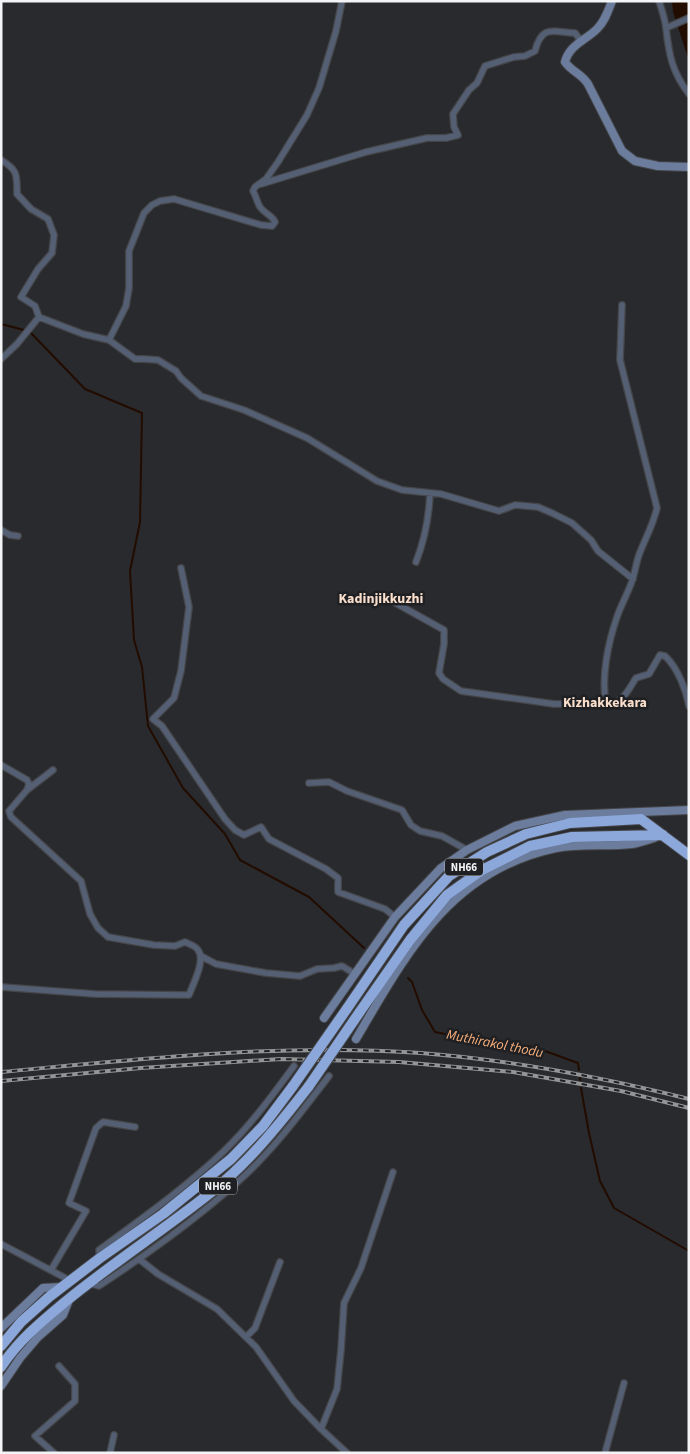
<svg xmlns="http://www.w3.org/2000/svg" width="690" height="1454" font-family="'Source Sans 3',sans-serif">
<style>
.water{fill:#220c00}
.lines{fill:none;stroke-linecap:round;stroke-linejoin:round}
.stream{stroke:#220c00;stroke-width:2}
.street-casing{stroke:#454649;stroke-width:8}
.secondary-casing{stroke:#454649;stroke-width:10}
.highway-casing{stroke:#454649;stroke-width:12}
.street{stroke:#545f74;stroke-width:5.5}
.secondary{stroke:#6b7c9d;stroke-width:8}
.highway{stroke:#8ca7da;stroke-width:10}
.rail-casing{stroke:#939496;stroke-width:4}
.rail{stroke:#1f2023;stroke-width:2;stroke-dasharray:5.5;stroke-linecap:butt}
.highway-bridge-casing{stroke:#454649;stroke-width:12;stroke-linecap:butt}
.highway-bridge{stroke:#8ca7da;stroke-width:10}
.labels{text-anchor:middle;stroke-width:5;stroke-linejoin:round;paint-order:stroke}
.shield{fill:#1f2023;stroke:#b3b4b6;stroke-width:1}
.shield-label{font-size:11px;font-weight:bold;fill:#f3f4f5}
.neighbourhood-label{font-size:14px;font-weight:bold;fill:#fadecc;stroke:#1f2023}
.water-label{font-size:14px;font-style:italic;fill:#f9af7b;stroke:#1f2023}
</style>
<rect width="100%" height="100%" fill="#292a2d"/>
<path class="water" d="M672 1H689V61L673 12Z"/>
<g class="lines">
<path class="stream" d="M1 324 24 330
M31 333 85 389 142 413 140 522 130 571 134 640 142 667 148 726 183 788 225 834 240 860 309 897 364 948
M408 978 412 982 422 1010 435 1032 480 1041 534 1047 578 1063 579 1070
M580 1078V1080
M581 1088 589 1133 600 1181 614 1208 689 1251"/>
<defs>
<path id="street" d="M659 1C662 10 665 19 666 28 669 55 672 72 689 94
M666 28 689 18
M1 160C18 170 17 175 17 194L31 209 48 219 54 235 52 253 38 269 21 297 35 306 39 317 83 334 109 340 135 359H144L158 360 176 371 181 378 201 396 244 410 307 438 377 481 402 490 441 494 499 511 515 505 538 507 552 513 572 523 591 540 598 551 633 579
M261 184 366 152 427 138H446L458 135 454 127 453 114 469 90 477 83 485 66 514 57 525 56 535 51C542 24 553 32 575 33L581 41
M622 305 620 360 657 508C653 525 645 539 639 555 636 563 635 573 632 581 628 593 621 605 617 617 608 643 601 677 606 704 623 704 628 690 636 678L649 674 660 655 665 656C678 668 686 690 689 706
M109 340 126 306 129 288V251L144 213 152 205 160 201 174 199 261 225 272 226 275 222C272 215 265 214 260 207 257 202 256 196 253 191L255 187 266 179 278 162 307 115 319 88 336 31 342 1
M1 359 17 344 39 317
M1 530 10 535 18 536
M416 562C425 539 429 517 430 493
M181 568 189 607 181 671 174 698 153 719 162 726 225 819 235 830 244 835 261 827 269 839 326 869 338 878V892L385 909 395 917
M383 596 444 630V644L439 673 443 679 461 691 554 704H606
M1 765 27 780 29 784 27 790 9 811 11 817 81 881 90 914 98 928 108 937 154 945 175 946 185 942C189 944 196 946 198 950 206 960 193 984 189 995L95 994 1 987
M309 783 329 782 347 791 402 810 411 825 420 831 442 836 467 850
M27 790 53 770
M201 956 216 964 266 973 300 976 317 969 334 968 342 966 355 974
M1 1244 71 1281
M100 1258 99 1250C141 1219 185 1188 223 1152 250 1126 272 1096 294 1066
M139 1259 158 1274 217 1309 256 1347 294 1401 321 1429 347 1453
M51 1270 86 1211 69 1203 96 1128 103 1122 135 1127
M88 1283 99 1286C149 1253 198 1218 242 1178 275 1148 302 1111 329 1076
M246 1337 255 1328 280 1262
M321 1429 337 1389 341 1350 344 1303 361 1268 393 1172
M54 1453 35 1436 75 1401V1384L59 1366
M110 1453 114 1435
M605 1453 624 1383"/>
<path id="secondary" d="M612 1C608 11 605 21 597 29 586 40 569 45 565 62 572 72 581 73 588 84L622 151 635 161 658 166 689 167
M324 1018 395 917 441 868 467 850 515 826 565 815 689 810
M356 1039C406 954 450 870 556 848 581 843 607 847 632 844 639 843 647 840 654 838
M1 1328 43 1288 62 1287
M1 1386 20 1358 38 1337 63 1315 69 1300"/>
<path id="highway" d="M346 1010 404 925 449 876 487 852 526 834 570 823 641 819 689 855
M359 1013 410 940 447 895 482 870 530 846 572 837 663 835
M1 1346 21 1322 49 1297 100 1258 163 1214 231 1159 263 1126 293 1086
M1 1367C18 1341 41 1322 65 1302 110 1265 159 1233 205 1197 246 1166 278 1126 309 1086"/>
</defs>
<use href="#street" class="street-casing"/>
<use href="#secondary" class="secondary-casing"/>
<use href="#highway" class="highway-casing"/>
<use href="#street" class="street"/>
<use href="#secondary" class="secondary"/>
<use href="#highway" class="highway"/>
<defs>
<path id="rail" d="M1 1072C140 1059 281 1043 421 1053 511 1060 601 1077 689 1099
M1 1081 141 1068 281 1059 399 1062 513 1072 621 1091 689 1108"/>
</defs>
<use href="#rail" class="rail-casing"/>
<use href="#rail" class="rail"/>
<defs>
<path id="highway-bridge" d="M293 1086 346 1010
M309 1086 359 1013"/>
</defs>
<use href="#highway-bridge" class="highway-bridge-casing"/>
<use href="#highway-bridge" class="highway-bridge"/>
</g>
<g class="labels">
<g class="shield">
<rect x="445" y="858.5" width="38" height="17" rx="4"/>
<rect x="199" y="1177.5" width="38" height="17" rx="4"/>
</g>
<g class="shield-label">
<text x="464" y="871">NH66</text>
<text x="218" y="1190">NH66</text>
</g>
<g class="neighbourhood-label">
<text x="381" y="603">Kadinjikkuzhi</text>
<text x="605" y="707">Kizhakkekara</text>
</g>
<g class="water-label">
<text transform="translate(495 1043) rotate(11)" y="5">Muthirakol thodu</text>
</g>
</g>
<rect width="690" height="1454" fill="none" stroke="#f3f4f5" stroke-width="5"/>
</svg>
